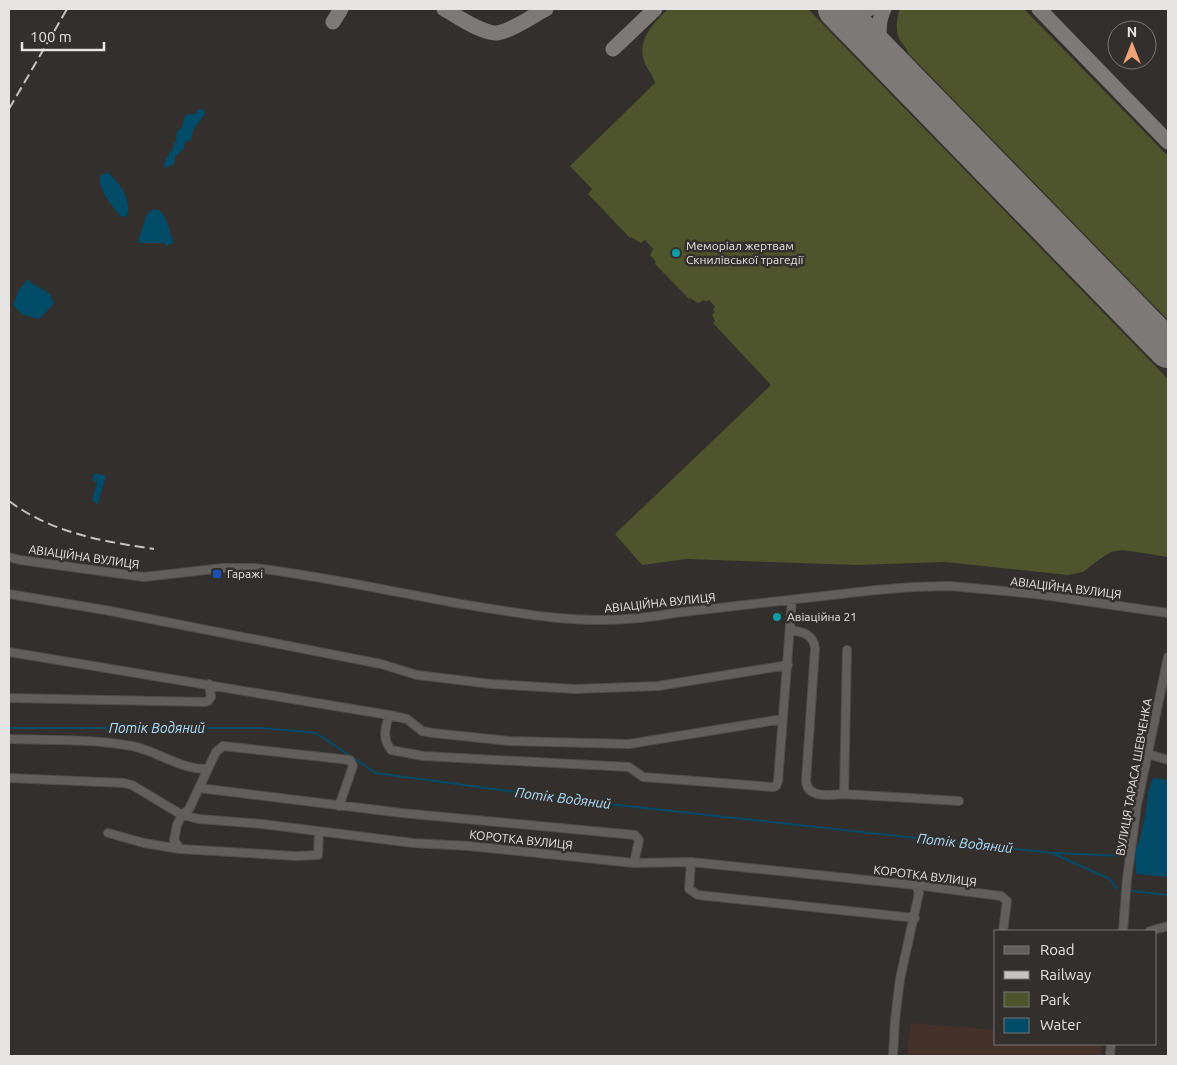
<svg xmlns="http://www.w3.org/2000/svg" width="1177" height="1065" font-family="Ubuntu,sans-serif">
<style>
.education{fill:#44322a}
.green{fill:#4e542c}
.water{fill:#004b68}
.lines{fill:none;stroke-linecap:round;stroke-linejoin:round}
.stream{stroke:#004b68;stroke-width:2}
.taxiway{stroke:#7c7976;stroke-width:15}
.runway{stroke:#7c7976;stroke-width:38}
.minor-casing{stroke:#4f4c4a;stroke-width:10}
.minor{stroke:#625e5c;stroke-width:8}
.rail{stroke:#c5c3c1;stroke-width:2;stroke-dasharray:10 5;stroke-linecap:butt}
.culture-dot{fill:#0f9aa8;stroke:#322f2c;stroke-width:2}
.transit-dot{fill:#1a4fb4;stroke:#322f2c;stroke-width:2}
.labels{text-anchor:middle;stroke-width:5;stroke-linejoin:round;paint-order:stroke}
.poi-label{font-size:12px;fill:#e6e4e2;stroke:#322f2c;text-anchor:start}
.street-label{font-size:12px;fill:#e6e4e2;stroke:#322f2c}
.water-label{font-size:14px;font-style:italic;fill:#acdffc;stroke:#322f2c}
</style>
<rect width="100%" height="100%" fill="#322f2c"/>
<path class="education" d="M911 1023 996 1030V1044H1102L1101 1056H907Z"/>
<path class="green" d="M668 9H808L1168 379V557L1123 550 1111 552 1100 559 1083 572 1068 575 945 562 858 565 687 559 642 565 615 534 771 385 713 323 715 321 712 315 715 312 713 309 715 307 709 300 706 302 704 300 698 303 690 298 689 299 655 264 656 262 650 255 653 249 645 240 641 243 631 237 630 238 588 194 592 189 570 166 655 83C653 74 646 69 644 61 637 39 654 23 668 9Z
M900 9H1024L1168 156V320L908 53C907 49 904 46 901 42 895 32 896 19 900 9Z"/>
<path class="water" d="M199 109 204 110 205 114 193 130 191 140 185 142 184 148 175 157V163L166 168 164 167C165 156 169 156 173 148 174 145 174 143 176 141L177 132 182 127 185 116 189 114H195Z
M108 172C120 184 132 199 127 216L121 217C112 206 98 190 100 176Z
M154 209C168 210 168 232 174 242L167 246 164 243H139L138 241 147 214Z
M27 280 50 294 54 304 39 319 23 315 13 305 19 290Z
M94 473 106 476 98 504 92 501 97 482 92 480Z
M1153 778 1168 780V877L1136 874 1135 851 1140 839 1146 812 1148 792Z"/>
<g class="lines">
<path class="stream" d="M9 728H263L296 731 316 733 376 773 582 801 1052 853 1110 879 1117 889
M1055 853 1121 856
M1133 891 1168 895"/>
<path class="taxiway" d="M444 9C457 16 482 34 497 33 511 31 533 16 546 9
M851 9H869
M884 9C876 25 878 48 890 63
M1039 9 1168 142
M333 22 341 9
M613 49 655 9"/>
<path class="runway" d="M837 9 1168 349"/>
<defs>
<path id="minor" d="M9 557 20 560 144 577 223 568H254C322 576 389 591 456 603 532 616 597 628 674 613L876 590 913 587 950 586 1036 594 1168 613
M9 594 105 610 381 664 417 675 492 684 575 689 658 686 788 665
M790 630C803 632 813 634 815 648L806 781C807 799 832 795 844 794L959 801
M9 652 389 715 407 719 422 731 433 733 509 741 629 744 783 719
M9 698 205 702 208 701 211 697 209 684
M389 715C385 729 382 738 391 750L423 756 629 767 643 777 773 787 776 786 778 781 792 600
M9 739C49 740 91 739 132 746 158 751 180 770 208 769
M1148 754 1168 760
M9 778 124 783 132 785 182 815 199 819 262 824 413 843 469 846 634 863 691 862 916 885 1001 896 1007 901 1003 931
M199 788 402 813 635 835 639 840 634 863
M844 794 847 650
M108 833 144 843 180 849 296 856 318 855 319 832
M180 849 174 840 177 825 182 815 189 809 216 752 223 746 350 760 353 766 339 806
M691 862 689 889 698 895 915 918
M1123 931 1127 879 1137 805 1168 657
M1150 931 1168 926
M893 1056 895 1020 900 979 919 893 916 885
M1110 1056 1111 1044"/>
</defs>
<use href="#minor" class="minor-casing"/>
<use href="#minor" class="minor"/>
<path class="rail" d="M9 109 67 9
M9 501C52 533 101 541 154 549"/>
</g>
<g class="culture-dot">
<circle cx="676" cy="253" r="5"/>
<circle cx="777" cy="617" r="5"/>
</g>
<rect class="transit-dot" x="212" y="569" width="10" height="10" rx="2.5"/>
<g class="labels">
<g class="poi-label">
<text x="686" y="250">Меморіал жертвам<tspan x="686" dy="14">Скнилівської трагедії</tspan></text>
<text x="227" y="578">Гаражі</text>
<text x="787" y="621">Авіаційна 21</text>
</g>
<g class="street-label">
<text transform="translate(84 557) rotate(8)" y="4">АВІАЦІЙНА ВУЛИЦЯ</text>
<text transform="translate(1066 588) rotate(7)" y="4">АВІАЦІЙНА ВУЛИЦЯ</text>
<text transform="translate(660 603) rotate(-6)" y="4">АВІАЦІЙНА ВУЛИЦЯ</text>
<text transform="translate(1134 777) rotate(-80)" y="4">ВУЛИЦЯ ТАРАСА ШЕВЧЕНКА</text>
<text transform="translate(521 840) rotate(6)" y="4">КОРОТКА ВУЛИЦЯ</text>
<text transform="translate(925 876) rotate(7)" y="4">КОРОТКА ВУЛИЦЯ</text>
</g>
<g class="water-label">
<text x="157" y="733">Потік Водяний</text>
<text transform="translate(563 798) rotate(7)" y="5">Потік Водяний</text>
<text transform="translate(965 843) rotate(6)" y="5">Потік Водяний</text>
</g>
</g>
<rect width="1177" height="1065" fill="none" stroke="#e6e4e2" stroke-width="20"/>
<rect x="994" y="930" width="162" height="115" fill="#322f2c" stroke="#7a7775"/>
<rect x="1004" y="946" width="25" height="8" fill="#625e5c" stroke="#7a7775"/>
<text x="1040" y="955" font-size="15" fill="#e6e4e2">Road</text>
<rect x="1004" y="971" width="25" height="8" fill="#c5c3c1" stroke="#7a7775"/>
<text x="1040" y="980" font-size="15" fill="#e6e4e2">Railway</text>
<rect x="1004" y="992" width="25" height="15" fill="#4e542c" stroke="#7a7775"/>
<text x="1040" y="1005" font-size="15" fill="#e6e4e2">Park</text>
<rect x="1004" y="1018" width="25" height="15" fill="#004b68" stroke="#7a7775"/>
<text x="1040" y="1030" font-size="15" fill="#e6e4e2">Water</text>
<g transform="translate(1132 45)"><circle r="24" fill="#322f2c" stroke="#7a7775"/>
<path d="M0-4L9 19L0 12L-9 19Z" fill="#efa377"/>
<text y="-8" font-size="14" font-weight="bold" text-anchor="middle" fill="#e6e4e2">N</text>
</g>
<path d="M22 42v8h82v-8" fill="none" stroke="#e6e4e2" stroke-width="2.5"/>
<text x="30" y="42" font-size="15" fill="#e6e4e2" stroke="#322f2c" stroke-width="4" paint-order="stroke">100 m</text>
</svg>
